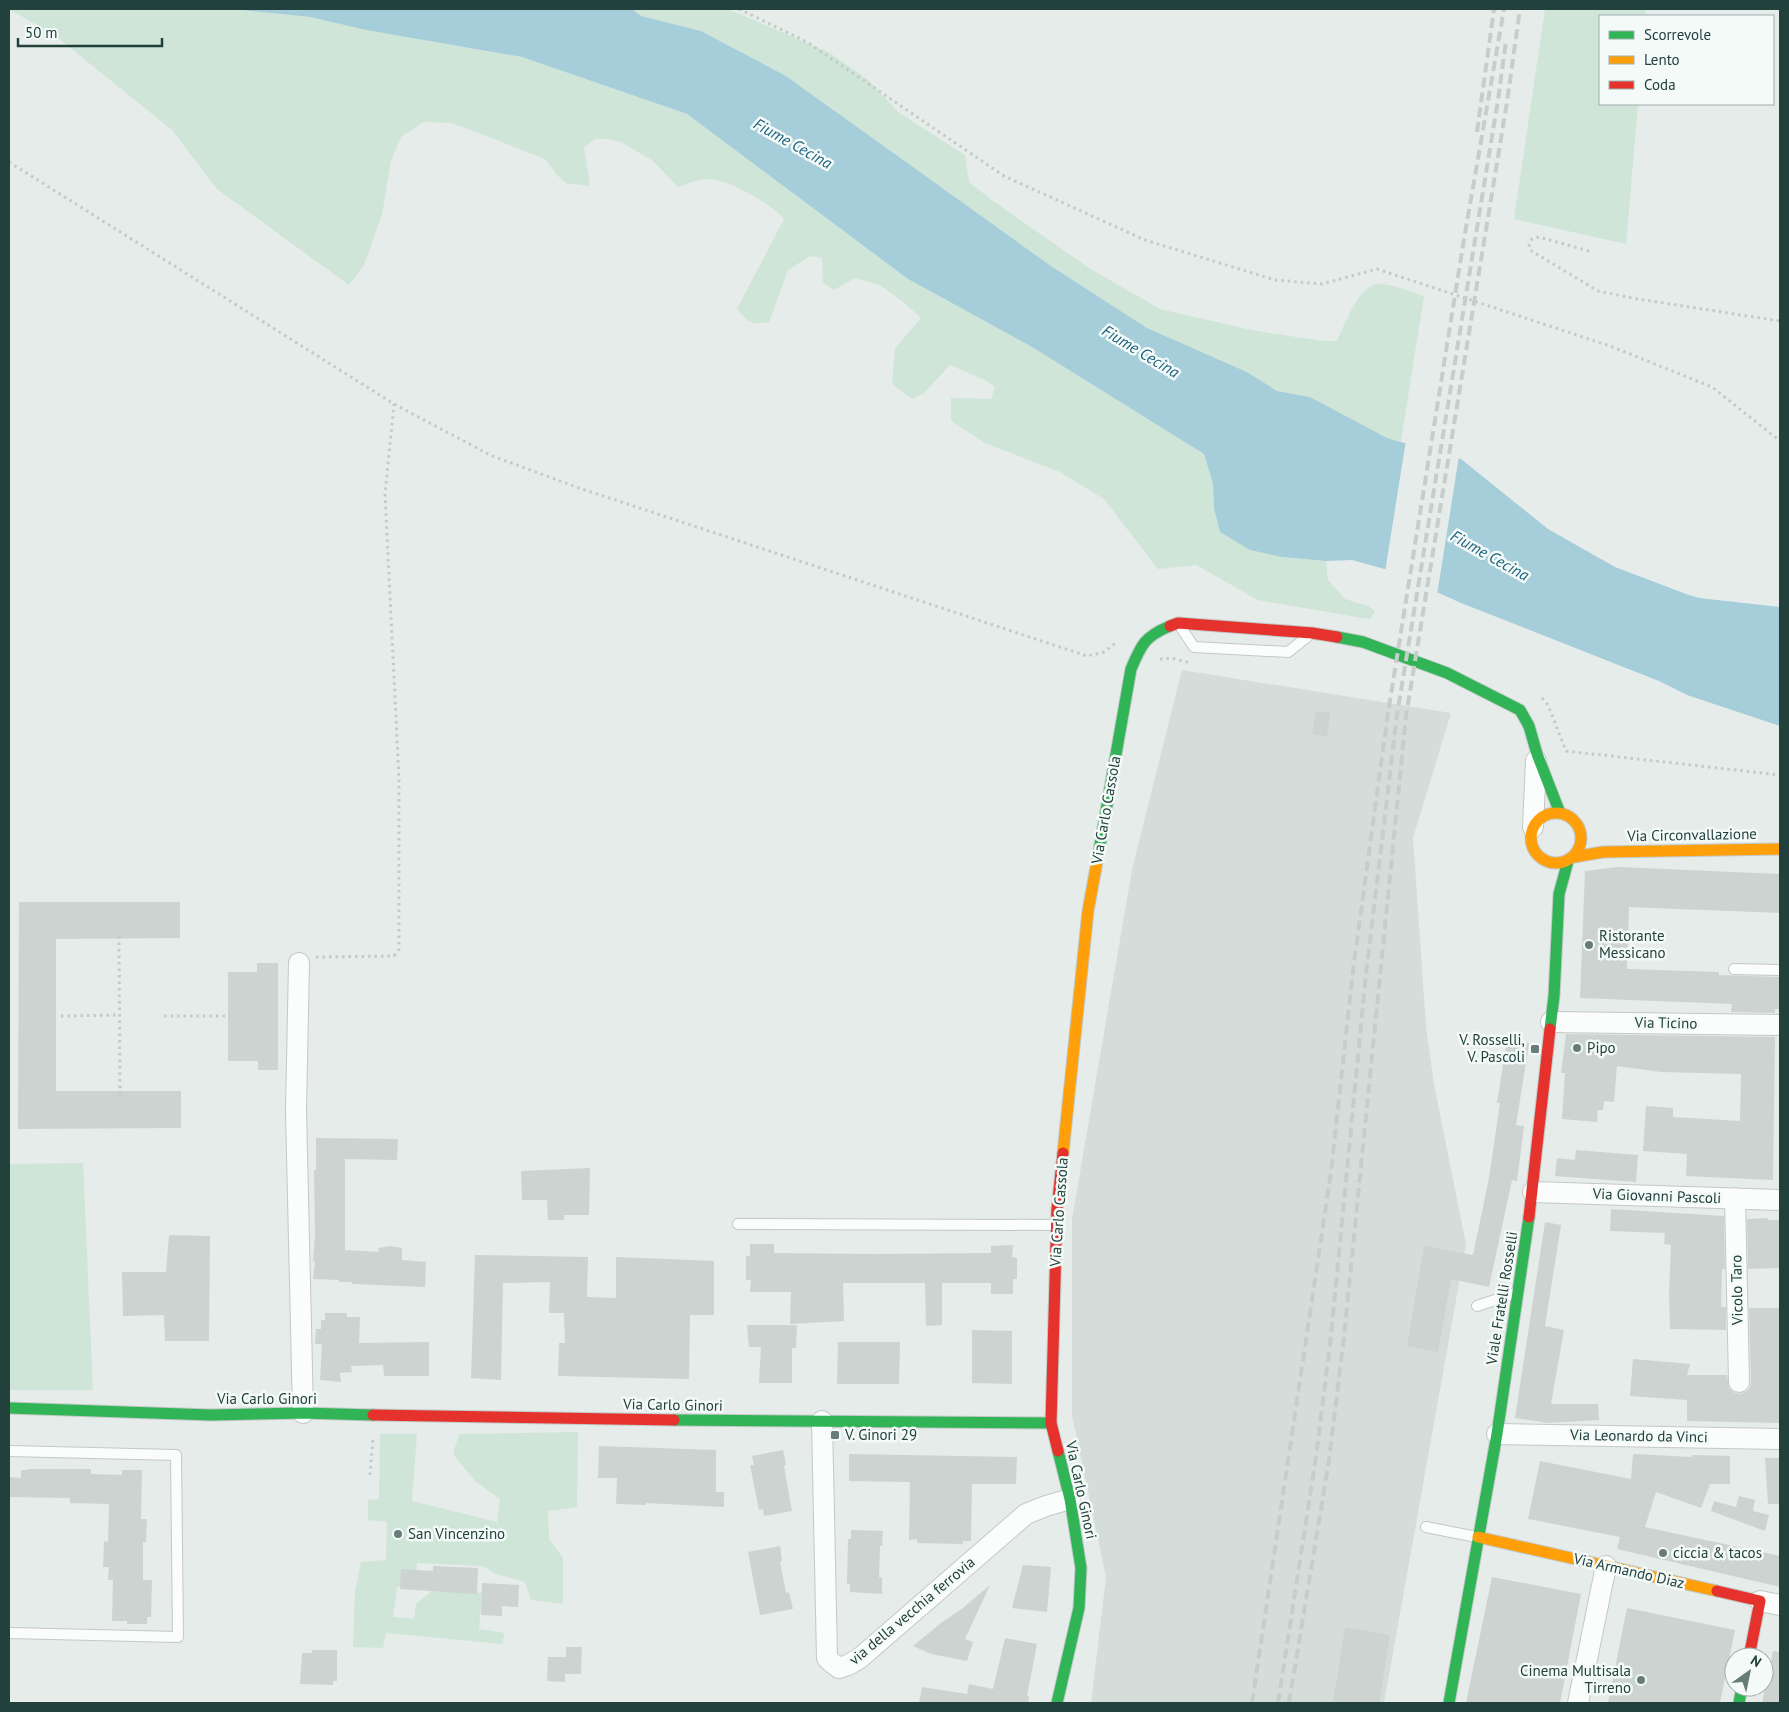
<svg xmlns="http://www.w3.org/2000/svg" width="1789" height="1712" font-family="'PT Sans',sans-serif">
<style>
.built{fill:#d4ddda}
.green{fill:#cfe5d8}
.water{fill:#a6cdda}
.pier{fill:#e6ece9}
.building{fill:#cdd3d1}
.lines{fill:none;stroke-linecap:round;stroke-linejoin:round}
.lane-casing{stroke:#c3c9c6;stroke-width:12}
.street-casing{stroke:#c3c9c6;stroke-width:22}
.fast-casing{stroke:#c1c9c7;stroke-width:13}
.slow-casing{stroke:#c1c9c7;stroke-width:13}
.jam-casing{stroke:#c1c9c7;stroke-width:13}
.path{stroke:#c2cbc9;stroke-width:3;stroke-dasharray:2.5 4;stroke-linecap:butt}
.lane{stroke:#fbfcfc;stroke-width:10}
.street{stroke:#fbfcfc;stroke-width:20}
.fast{stroke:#30b455;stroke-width:11}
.slow{stroke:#ff9f0a;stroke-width:11}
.jam{stroke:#e5322d;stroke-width:11}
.rail{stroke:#c7cdcb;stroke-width:4;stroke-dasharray:10 5;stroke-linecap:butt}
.poi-dot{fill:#677c79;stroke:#f4faf8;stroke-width:2}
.labels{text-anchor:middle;stroke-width:5;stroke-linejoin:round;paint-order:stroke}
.street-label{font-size:15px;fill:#22403c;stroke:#f4faf8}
.poi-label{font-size:15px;fill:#22403c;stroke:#f4faf8;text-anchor:start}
.water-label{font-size:16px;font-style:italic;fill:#19627f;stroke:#f4faf8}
</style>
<rect width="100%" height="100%" fill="#e6ece9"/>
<path class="built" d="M1182 670 1451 713 1413 838 1426 1026 1434 1084 1466 1244 1384 1703H1091L1106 1577 1072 1415V1219L1132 870Z"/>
<path class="green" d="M9 9H231L310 17 366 30 522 57 687 114 908 279 1032 347 1204 454 1213 484 1214 508 1282 557 1326 561 1328 580 1345 599 1368 606 1375 611 1370 619 1362 618 1258 600 1196 565 1158 569 1104 499 1060 472 985 443 951 421V398L991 399 995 387 985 380 950 365 924 393 912 399 892 384 895 348 921 318 902 301 880 285 855 278 834 290 823 283 822 258 810 256 788 270 769 322C752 325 748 323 737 309L784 219C770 203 726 177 704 179 696 180 686 184 678 187L653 161 621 142 609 139H596L584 147 590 186 566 183 557 175 545 159 474 131 451 123 424 122 402 136 391 160 382 215 364 265 349 285 217 189 172 130 53 34Z
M632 9H728L830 53 868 80 898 112 965 155 969 182 993 201 1089 268 1160 309 1251 330 1323 341H1337C1345 325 1360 280 1383 284 1397 286 1411 292 1424 296L1401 441 1387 438 1310 397 1277 391 1247 372 1147 328 1051 266 786 76 701 31 641 16Z
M1545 9H1646L1645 16H1600V104H1638L1626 244 1514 219Z
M83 1163 93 1390H9V1164Z
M578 1432 577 1507 548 1511 549 1539 563 1558V1604L531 1600 525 1582 496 1574 483 1566 417 1563 415 1586 397 1587 393 1617 414 1619 416 1604 432 1591 482 1593 479 1629 504 1633 503 1644 386 1633 383 1648 353 1647 355 1592 361 1562 386 1560 387 1522 368 1520V1500L379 1499 380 1434H417L412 1501 497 1522 500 1499 475 1481 453 1454 459 1434Z"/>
<path class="water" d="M231 9H632L641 16 701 31 786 76 1051 266 1147 328 1247 372 1277 391 1310 397 1387 438 1461 459 1548 529 1615 567 1686 594 1699 598 1780 607V726L1687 695 1659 681 1461 603 1388 570 1352 560 1326 561 1282 557 1250 550 1220 532 1214 508 1213 484 1204 454 1032 347 908 279 687 114 522 57 366 30 310 17Z"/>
<path class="pier" d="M1406 440 1459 456 1437 595 1385 572Z"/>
<path class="building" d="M1316 711 1330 713 1327 737 1312 734Z
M1618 867 1780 874V913L1629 907 1627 969 1719 972V975L1780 977V1009H1775V1013L1731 1012 1732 1004 1580 998 1585 871Z
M19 902H180V938L56 939V1091H181V1128L18 1129Z
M257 963H278V1070H258V1061H228V972H257Z
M1566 1034 1775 1037 1773 1180 1686 1176 1687 1154 1643 1151 1646 1106 1673 1108V1117L1740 1121 1741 1074 1661 1072 1617 1066 1614 1102 1604 1101 1603 1110H1598L1597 1122 1562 1119 1565 1073H1561Z
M1507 1040 1529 1043 1516 1125 1524 1126 1517 1181 1512 1180 1489 1287 1451 1279 1438 1352 1407 1346 1424 1246 1473 1255 1489 1178 1500 1103H1497Z
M316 1138 398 1139 397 1160 345 1159V1250L379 1252 378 1248 390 1246 402 1248V1260L426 1262 425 1287 352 1284V1282H339V1280L313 1279 315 1262H313L315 1236 314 1170H316Z
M1576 1150 1638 1155 1636 1182 1555 1176 1557 1158 1575 1160Z
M590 1168 589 1215H564V1220H548L547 1200H522L521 1171Z
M1611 1209 1724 1216 1725 1269H1722L1721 1307H1726V1330L1670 1329 1669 1294 1671 1245 1664 1244 1665 1233 1610 1231Z
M1768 1218V1220H1780V1268L1748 1269 1747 1219Z
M1545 1222 1561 1225 1545 1326 1564 1330 1551 1404H1598L1599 1420 1548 1423 1515 1418Z
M169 1235 210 1236 209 1341H165L164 1315 123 1316 122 1272H166Z
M750 1244H774V1253L875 1254 991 1253V1246L1013 1245 1012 1257 1017 1258V1279H1013V1294H991V1283H942V1325L926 1326 925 1283H843L844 1321 790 1324 791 1292H750L751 1280H746V1256H750Z
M475 1255 588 1257 587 1297 616 1298V1257L714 1261V1315H690L689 1379 558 1376 559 1343H565L564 1313H549L550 1282 503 1283 501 1380 471 1378Z
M1749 1308H1780V1423L1687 1421V1400L1630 1396 1633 1359 1690 1364 1687 1375H1727L1729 1388 1733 1392 1739 1394 1746 1392 1750 1387 1751 1382Z
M325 1313H347V1317H360L359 1343 429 1342V1376H384L383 1365 351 1366 352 1372 340 1373 341 1382 320 1380 322 1344H315L316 1329H321V1320H325Z
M747 1325H797L796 1348H792V1383H759L761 1347H749Z
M972 1330 1012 1331V1384L972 1383Z
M838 1342H900L899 1384H837Z
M599 1446 716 1450V1492H724V1507L646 1503V1505L616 1504 617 1478H598Z
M783 1450 786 1465 784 1466 792 1511 764 1516 763 1509 759 1510 750 1465H754L752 1456Z
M849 1454 1017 1457 1016 1484H972L971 1541H963V1544L917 1543V1539L909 1540 910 1482 849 1481Z
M1633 1454 1692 1457V1455L1730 1456V1484H1710L1701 1508 1656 1492 1645 1527 1780 1556V1587L1617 1549 1620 1537 1528 1519 1540 1461 1631 1479Z
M1765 1458H1780V1504H1768Z
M28 1469H91V1474L122 1475V1470H142L141 1519H147L146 1542H143V1580H152L151 1617H147V1624H127V1621H112L113 1580H108L109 1567H103L104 1541 108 1542 109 1504 70 1503V1498L9 1497V1477L21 1478V1470H28Z
M1739 1496 1755 1500 1753 1511 1769 1515 1765 1531 1711 1511 1714 1501 1736 1507Z
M851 1530 883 1531 882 1546H880L879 1577 882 1578V1594L850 1592V1584H847L848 1539H851Z
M780 1546 782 1561H780L786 1593 789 1592 793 1609 760 1615 748 1552Z
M1023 1565 1051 1567 1047 1612 1012 1608Z
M433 1566 478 1568 477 1594 400 1589 401 1569 433 1571Z
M1492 1577 1581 1594 1560 1703H1466Z
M482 1583 519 1585 518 1607 502 1606V1616L481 1615Z
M990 1585 965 1639 973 1642 967 1661 931 1654 913 1646 941 1623 963 1608Z
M1627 1608 1735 1630 1720 1703H1608Z
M1345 1627 1390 1635 1379 1703H1333Z
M1005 1638 1037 1644 1027 1696H1029L1028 1703H919L922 1687 967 1694 969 1684 993 1689Z
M566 1647H582L581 1674H565V1682L547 1681 548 1657H566Z
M312 1650H337V1681H333V1685L300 1684 302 1653H312Z
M1773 1651 1780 1652V1703H1762Z"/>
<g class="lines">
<defs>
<path id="lane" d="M1180 626 1194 647 1288 652 1307 637
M1734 969 1780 970
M738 1224 1056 1225
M1477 1306 1516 1293
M9 1451 176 1455 178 1637 9 1633
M1426 1527 1477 1537"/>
<path id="street" d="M1533 827 1536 761
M299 963 296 1110 303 1413
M1551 1022 1780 1025
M1533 1192 1780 1200
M1735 1198 1739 1382
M822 1421 827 1658 831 1662 839 1668 848 1665 860 1658 1026 1514 1046 1506 1070 1499
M1497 1434 1780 1439
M1760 1601 1780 1605
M1578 1703 1606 1566"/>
<path id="fast" d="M1337 637 1363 642 1447 673 1520 710 1529 726 1537 754 1560 813
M1097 862 1131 669C1141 645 1145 636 1170 626
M1550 1029 1554 996 1559 894 1568 861
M9 1408 211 1415 303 1413 373 1415
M674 1420 1051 1423
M1057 1703 1079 1608 1081 1568 1070 1499 1058 1451
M1449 1703 1497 1434 1529 1217
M1739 1703 1742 1687"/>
<path id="slow" d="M1531 838a25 25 0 1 1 50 0a25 25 0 1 1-50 0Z
M1574 857 1603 852 1780 849
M1063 1153 1088 911 1097 862
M1478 1537 1717 1591"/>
<path id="jam" d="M1170 626 1178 623 1312 633 1337 637
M1529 1217 1550 1029
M373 1415 674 1420
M1058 1451 1051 1423 1057 1209 1063 1153
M1717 1591 1760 1601 1749 1657"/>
</defs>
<use href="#lane" class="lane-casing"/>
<use href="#street" class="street-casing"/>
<use href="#fast" class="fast-casing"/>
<use href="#slow" class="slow-casing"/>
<use href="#jam" class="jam-casing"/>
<path class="path" d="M739 9 807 42 1004 176 1145 240 1275 280 1322 284 1377 269 1610 346 1712 387 1780 441
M9 162 394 404 490 455 579 488 1087 656 1104 652 1117 642
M1589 251 1539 237 1532 239 1529 246 1530 250 1598 291 1638 299 1780 321
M1160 659 1171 658 1191 663
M1542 698 1548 705 1566 751 1780 775
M119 936 120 1098
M316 957 394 956 399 949V779L385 494 394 404
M61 1016 119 1015
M164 1016H225
M370 1475 373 1438"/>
<use href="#lane" class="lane"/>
<use href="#street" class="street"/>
<use href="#fast" class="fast"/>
<use href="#slow" class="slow"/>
<use href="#jam" class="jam"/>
<path class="rail" d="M1477 132 1494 9
M1252 1703 1331 1172 1353 970 1388 713 1464 239 1504 9
M1278 1703 1316 1457 1331 1336 1366 974 1397 715 1498 100 1506 41
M1289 1703 1329 1460 1344 1337 1406 716 1507 102 1520 9"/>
</g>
<g class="poi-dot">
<circle cx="1589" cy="945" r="5"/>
<circle cx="1577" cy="1048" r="5"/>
<rect x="1530" y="1044" width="10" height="10" rx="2.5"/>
<rect x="830" y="1430" width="10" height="10" rx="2.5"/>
<circle cx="398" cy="1534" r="5"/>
<circle cx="1663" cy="1553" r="5"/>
<circle cx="1641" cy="1680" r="5"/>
</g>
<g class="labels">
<g class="street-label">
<text transform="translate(1106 810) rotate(-80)" y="5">Via Carlo Cassola</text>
<text transform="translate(1692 835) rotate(-1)" y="5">Via Circonvallazione</text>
<text transform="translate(1666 1023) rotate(1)" y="5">Via Ticino</text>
<text transform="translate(1657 1196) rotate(2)" y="5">Via Giovanni Pascoli</text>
<text transform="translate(1059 1212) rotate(-86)" y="5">Via Carlo Cassola</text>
<text transform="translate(1737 1290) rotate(-91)" y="5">Vicolo Taro</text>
<text transform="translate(1502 1298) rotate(-81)" y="5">Viale Fratelli Rosselli</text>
<text x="267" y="1404">Via Carlo Ginori</text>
<text transform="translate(673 1405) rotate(1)" y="5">Via Carlo Ginori</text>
<text transform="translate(1639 1436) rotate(1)" y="5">Via Leonardo da Vinci</text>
<text transform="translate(1081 1490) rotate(78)" y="5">Via Carlo Ginori</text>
<text transform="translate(1629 1571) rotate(13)" y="5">Via Armando Diaz</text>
<text transform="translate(912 1611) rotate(-40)" y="5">via della vecchia ferrovia</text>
</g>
<g class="poi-label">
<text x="1599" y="941">Ristorante<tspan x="1599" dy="17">Messicano</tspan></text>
<text x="1525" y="1045" text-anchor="end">V. Rosselli,<tspan x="1525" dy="17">V. Pascoli</tspan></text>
<text x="1587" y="1053">Pipo</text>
<text x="845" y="1440">V. Ginori 29</text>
<text x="408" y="1539">San Vincenzino</text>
<text x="1673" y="1558">ciccia &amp; tacos</text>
<text x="1631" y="1676" text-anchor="end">Cinema Multisala<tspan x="1631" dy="17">Tirreno</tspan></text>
</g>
<g class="water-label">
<text transform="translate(793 143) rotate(29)" y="6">Fiume Cecina</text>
<text transform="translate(1141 351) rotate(31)" y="6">Fiume Cecina</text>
<text transform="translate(1490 555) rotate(29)" y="6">Fiume Cecina</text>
</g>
</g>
<rect width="1789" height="1712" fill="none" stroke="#22403c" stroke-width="20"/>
<rect x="1599" y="15" width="175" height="90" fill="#f4faf8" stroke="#a0b0ad"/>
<rect x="1609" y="31" width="25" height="8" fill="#30b455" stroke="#a0b0ad"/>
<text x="1644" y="40" font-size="15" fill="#22403c">Scorrevole</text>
<rect x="1609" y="56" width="25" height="8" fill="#ff9f0a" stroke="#a0b0ad"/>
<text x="1644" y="65" font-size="15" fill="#22403c">Lento</text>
<rect x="1609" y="81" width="25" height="8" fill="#e5322d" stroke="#a0b0ad"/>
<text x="1644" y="90" font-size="15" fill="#22403c">Coda</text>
<g transform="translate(1749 1672) rotate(33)"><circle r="24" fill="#f4faf8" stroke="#a0b0ad"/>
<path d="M0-4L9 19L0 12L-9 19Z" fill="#677c79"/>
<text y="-8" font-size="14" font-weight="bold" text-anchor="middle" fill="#22403c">N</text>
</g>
<path d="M18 38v8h144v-8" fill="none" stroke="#22403c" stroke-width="2.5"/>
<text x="25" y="38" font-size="15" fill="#22403c" stroke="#f4faf8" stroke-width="4" paint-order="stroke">50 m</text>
</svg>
